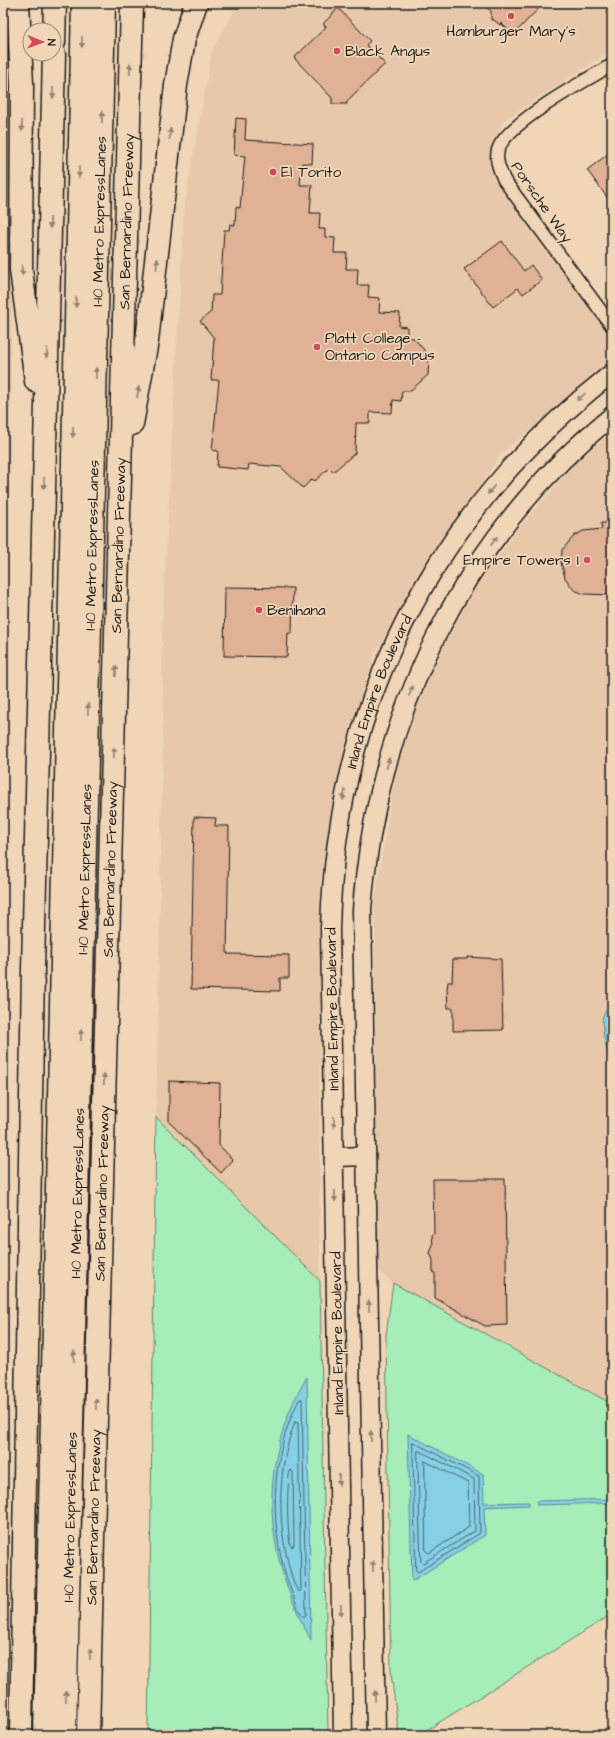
<svg xmlns="http://www.w3.org/2000/svg" width="615" height="1738" font-family="'Architects Daughter',sans-serif">
<style>
.built{fill:#e7c8aa}
.green{fill:#a6edb9;stroke:#61846a}
.water{fill:#86d0e6;stroke:#5c8895}
.lines{fill:none;stroke-linecap:round;stroke-linejoin:round}
.shore{stroke:#46646d;stroke-width:1}
.building{fill:#e0b195;stroke:#1c1c1c}
.minor-casing{stroke:#1c1c1c;stroke-width:15}
.secondary-casing{stroke:#1c1c1c;stroke-width:21}
.motorway-casing{stroke:#1c1c1c;stroke-width:25}
.minor{stroke:#f0d6b7;stroke-width:12}
.secondary{stroke:#f0d6b7;stroke-width:18}
.motorway{stroke:#f0d6b7;stroke-width:22}
.oneway{fill:#918271}
.poi-dot{fill:#d1495b;stroke:#f0d6b7;stroke-width:1.5}
.labels{text-anchor:middle;stroke-width:3.5;stroke-linejoin:round;paint-order:stroke}
.poi-label{font-size:15px;fill:#1c1c1c;stroke:#f0d6b7;text-anchor:start}
.street-label{font-size:15px;fill:#1c1c1c;stroke:#f0d6b7}
</style>
<rect width="100%" height="100%" fill="#f0d6b7"/>
<filter id="ink" filterUnits="userSpaceOnUse"><feTurbulence type="fractalNoise" baseFrequency=".025" numOctaves="2"/><feDisplacementMap in="SourceGraphic" scale="8" xChannelSelector="R" yChannelSelector="G"/><feConvolveMatrix kernelMatrix="1 2 1 2 8 2 1 2 1" color-interpolation-filters="sRGB"/></filter>
<g filter="url(#ink)">
<path class="built" d="M239 3H612V50L503 121 491 146 499 177 612 335V362L500 455 376 651 347 737 320 880V1281L156 1117 163 730 162 629 184 209 212 50Z
M3 23 12 52V298L3 900Z
M612 432V1404L393 1283 377 1269 375 899 395 776 422 689 472 592 520 526 576 462Z"/>
<path class="green" d="M156 1117 320 1281 328 1735H148Z
M393 1283 612 1404V1614L419 1735H399L391 1673 386 1335Z"/>
<path class="water" d="M612 1003 605 1030 611 1044 609 1055C606 1048 600 1022 603 1016 605 1011 609 1007 612 1003Z
M307 1377 311 1640C273 1569 259 1499 286 1421 291 1405 299 1391 307 1377Z
M408 1434 483 1474 484 1503 529 1502V1505L484 1507 485 1535 412 1581Z
M612 1499V1503L537 1505V1501Z"/>
<g class="lines">
<path class="shore" d="M302 1399 306 1615 304 1617C298 1612 295 1600 292 1593 268 1533 269 1457 299 1400Z
M295 1422 298 1423 301 1590 299 1592C294 1587 292 1577 290 1570 277 1523 277 1468 295 1422Z
M413 1442 479 1476 480 1533 418 1572 416 1570Z
M418 1451H420L474 1479 475 1531 423 1563 421 1561Z
M425 1461 468 1483 469 1527 429 1553 426 1551Z
M291 1470 293 1472 294 1545 292 1547 290 1545C287 1522 287 1499 289 1475Z"/>
</g>
<path class="building" d="M482 3H544L513 35 501 23 500 25 494 20H491V11Z
M338 8 370 41 366 45 385 64 347 101V104H332V98L294 58 326 27 323 24Z
M236 118 246 119 245 140 313 144 312 164 302 163 300 185H312L310 213H320L319 229H325V237L335 238 334 253H347L346 269H358L357 285H369L368 297 380 298 379 312 400 313 399 326 407 327V338H414L429 356 428 375 410 391H402L401 401 393 400 392 413 370 412V423H356L355 453 333 472 329 468 315 481 312 479 303 488 281 467 249 464 248 470 217 467 218 451 212 450 219 380H211L214 338 200 321 211 312 212 295H220L224 230H229L230 224 235 225 236 207 240 208 245 156 234 155Z
M612 151V204L587 170Z
M502 241 524 271 531 265 542 280 523 294 518 288 493 307 464 269Z
M601 523H612V595L584 594 574 590 565 578 561 562 562 550 574 536 583 531 602 529Z
M225 587 293 588 292 633H288L287 657 224 656Z
M194 817 216 818 215 826H229L227 954 289 955V978H280V991L191 989Z
M467 957 501 959 503 1030 453 1031V1008H448L447 988 448 982H452L453 959H467Z
M169 1081 220 1083 219 1145 233 1160 221 1173 169 1122Z
M433 1179H505L507 1325 485 1326 435 1298V1273L433 1272V1260L430 1253 433 1245 432 1235 434 1234Z"/>
<g class="lines">
<defs>
<path id="minor" d="M612 65C586 80 506 123 498 150 495 161 500 170 504 180L612 326"/>
<g id="secondary">
<path d="M334 1157 366 1156"/>
<path id="s1" d="M343 1735 330 929C336 702 434 513 612 373"/>
<path d="M376 1735 362 910C376 719 461 538 612 416"/>
</g>
<g id="motorway">
<path d="M18 3 22 84 21 270 36 381"/>
<path d="M54 42 55 3"/>
<path d="M132 424 147 341 176 85 184 39 196 3"/>
<path d="M21 1735 33 969 54 54"/>
<path d="M45 1735 83 3"/>
<path id="s2" d="M65 1735 104 3"/>
<path id="s3" d="M88 1735 132 3"/>
</g>
</defs>
<use href="#minor" class="minor-casing"/>
<use href="#secondary" class="secondary-casing"/>
<use href="#motorway" class="motorway-casing"/>
<use href="#minor" class="minor"/>
<use href="#secondary" class="secondary"/>
<use href="#motorway" class="motorway"/>
</g>
<defs><path id="oneway-solid" d="M-6-.8H1V-3.2L6.5 0L1 3.2V.8H-6Z"/></defs>
<g class="oneway">
<use href="#oneway-solid" transform="translate(82 42) rotate(91)"/>
<use href="#oneway-solid" transform="translate(130 69) rotate(-88)"/>
<use href="#oneway-solid" transform="translate(53 93) rotate(91)"/>
<use href="#oneway-solid" transform="translate(102 117) rotate(-89)"/>
<use href="#oneway-solid" transform="translate(22 126) rotate(89)"/>
<use href="#oneway-solid" transform="translate(170 134) rotate(-84)"/>
<use href="#oneway-solid" transform="translate(79 172) rotate(91)"/>
<use href="#oneway-solid" transform="translate(50 223) rotate(91)"/>
<use href="#oneway-solid" transform="translate(157 264) rotate(-83)"/>
<use href="#oneway-solid" transform="translate(22 270) rotate(86)"/>
<use href="#oneway-solid" transform="translate(76 302) rotate(91)"/>
<use href="#oneway-solid" transform="translate(47 353) rotate(91)"/>
<use href="#oneway-solid" transform="translate(96 373) rotate(-89)"/>
<use href="#oneway-solid" transform="translate(138 392) rotate(-80)"/>
<use href="#oneway-solid" transform="translate(581 397) rotate(141)"/>
<use href="#oneway-solid" transform="translate(73 432) rotate(91)"/>
<use href="#oneway-solid" transform="translate(44 483) rotate(91)"/>
<use href="#oneway-solid" transform="translate(491 490) rotate(128)"/>
<use href="#oneway-solid" transform="translate(494 541) rotate(-54)"/>
<use href="#oneway-solid" transform="translate(116 671) rotate(-88)"/>
<use href="#oneway-solid" transform="translate(411 691) rotate(-68)"/>
<use href="#oneway-solid" transform="translate(88 709) rotate(-89)"/>
<use href="#oneway-solid" transform="translate(114 753) rotate(-88)"/>
<use href="#oneway-solid" transform="translate(388 763) rotate(-76)"/>
<use href="#oneway-solid" transform="translate(344 795) rotate(102)"/>
<use href="#oneway-solid" transform="translate(81 1035) rotate(-89)"/>
<use href="#oneway-solid" transform="translate(104 1079) rotate(-88)"/>
<use href="#oneway-solid" transform="translate(334 1122) rotate(89)"/>
<use href="#oneway-solid" transform="translate(335 1196) rotate(89)"/>
<use href="#oneway-solid" transform="translate(369 1306) rotate(-91)"/>
<use href="#oneway-solid" transform="translate(74 1356) rotate(-89)"/>
<use href="#oneway-solid" transform="translate(96 1404) rotate(-88)"/>
<use href="#oneway-solid" transform="translate(371 1436) rotate(-91)"/>
<use href="#oneway-solid" transform="translate(339 1480) rotate(89)"/>
<use href="#oneway-solid" transform="translate(373 1566) rotate(-91)"/>
<use href="#oneway-solid" transform="translate(341 1610) rotate(89)"/>
<use href="#oneway-solid" transform="translate(90 1654) rotate(-89)"/>
<use href="#oneway-solid" transform="translate(66 1696) rotate(-89)"/>
<use href="#oneway-solid" transform="translate(375 1696) rotate(-91)"/>
</g>
</g>
<g class="poi-dot">
<circle cx="511" cy="16" r="4"/>
<circle cx="337" cy="51" r="4"/>
<circle cx="273" cy="172" r="4"/>
<circle cx="317" cy="347" r="4"/>
<circle cx="587" cy="560" r="4"/>
<circle cx="259" cy="610" r="4"/>
</g>
<g class="labels">
<g class="poi-label">
<text x="511" y="36" text-anchor="middle">Hamburger Mary's</text>
<text x="345" y="56">Black Angus</text>
<text x="281" y="177">El Torito</text>
<text x="325" y="343">Platt College -<tspan x="325" dy="17">Ontario Campus</tspan></text>
<text x="579" y="565" text-anchor="end">Empire Towers I</text>
<text x="267" y="615">Benihana</text>
</g>
<g class="street-label">
<text transform="translate(542 202) rotate(55)" y="5">Porsche Way</text>
<text dy="5" stroke="none"><textPath href="#s2" startOffset="1514">I-10 Metro ExpressLanes</textPath></text>
<text dy="5" stroke="none"><textPath href="#s3" startOffset="1514">San Bernardino Freeway</textPath></text>
<text dy="5" stroke="none"><textPath href="#s2" startOffset="1190">I-10 Metro ExpressLanes</textPath></text>
<text dy="5" stroke="none"><textPath href="#s3" startOffset="1190">San Bernardino Freeway</textPath></text>
<text dy="5" stroke="none"><textPath href="#s1" startOffset="1050">Inland Empire Boulevard</textPath></text>
<text dy="5" stroke="none"><textPath href="#s2" startOffset="866">I-10 Metro ExpressLanes</textPath></text>
<text dy="5" stroke="none"><textPath href="#s3" startOffset="866">San Bernardino Freeway</textPath></text>
<text transform="translate(332 1009) rotate(-91)" y="5">Inland Empire Boulevard</text>
<text dy="5" stroke="none"><textPath href="#s2" startOffset="542">I-10 Metro ExpressLanes</textPath></text>
<text dy="5" stroke="none"><textPath href="#s3" startOffset="542">San Bernardino Freeway</textPath></text>
<text transform="translate(337 1333) rotate(-91)" y="5">Inland Empire Boulevard</text>
<text dy="5" stroke="none"><textPath href="#s2" startOffset="218">I-10 Metro ExpressLanes</textPath></text>
<text dy="5" stroke="none"><textPath href="#s3" startOffset="218">San Bernardino Freeway</textPath></text>
</g>
</g>
<rect width="615" height="1738" fill="none" stroke="#f0d6b7" stroke-width="16"/>
<rect x="8" y="8" width="599" height="1722" fill="none" stroke="#1c1c1c" stroke-width="1.5" filter="url(#ink)"/>
<g transform="translate(42 42) rotate(91)"><circle r="19" fill="#f0d6b7" stroke="#9b8c79"/>
<path d="M0-3L7 15L0 10L-7 15Z" fill="#d1495b"/>
<text y="-6" font-size="11" font-weight="bold" text-anchor="middle" fill="#1c1c1c">N</text>
</g>
</svg>
